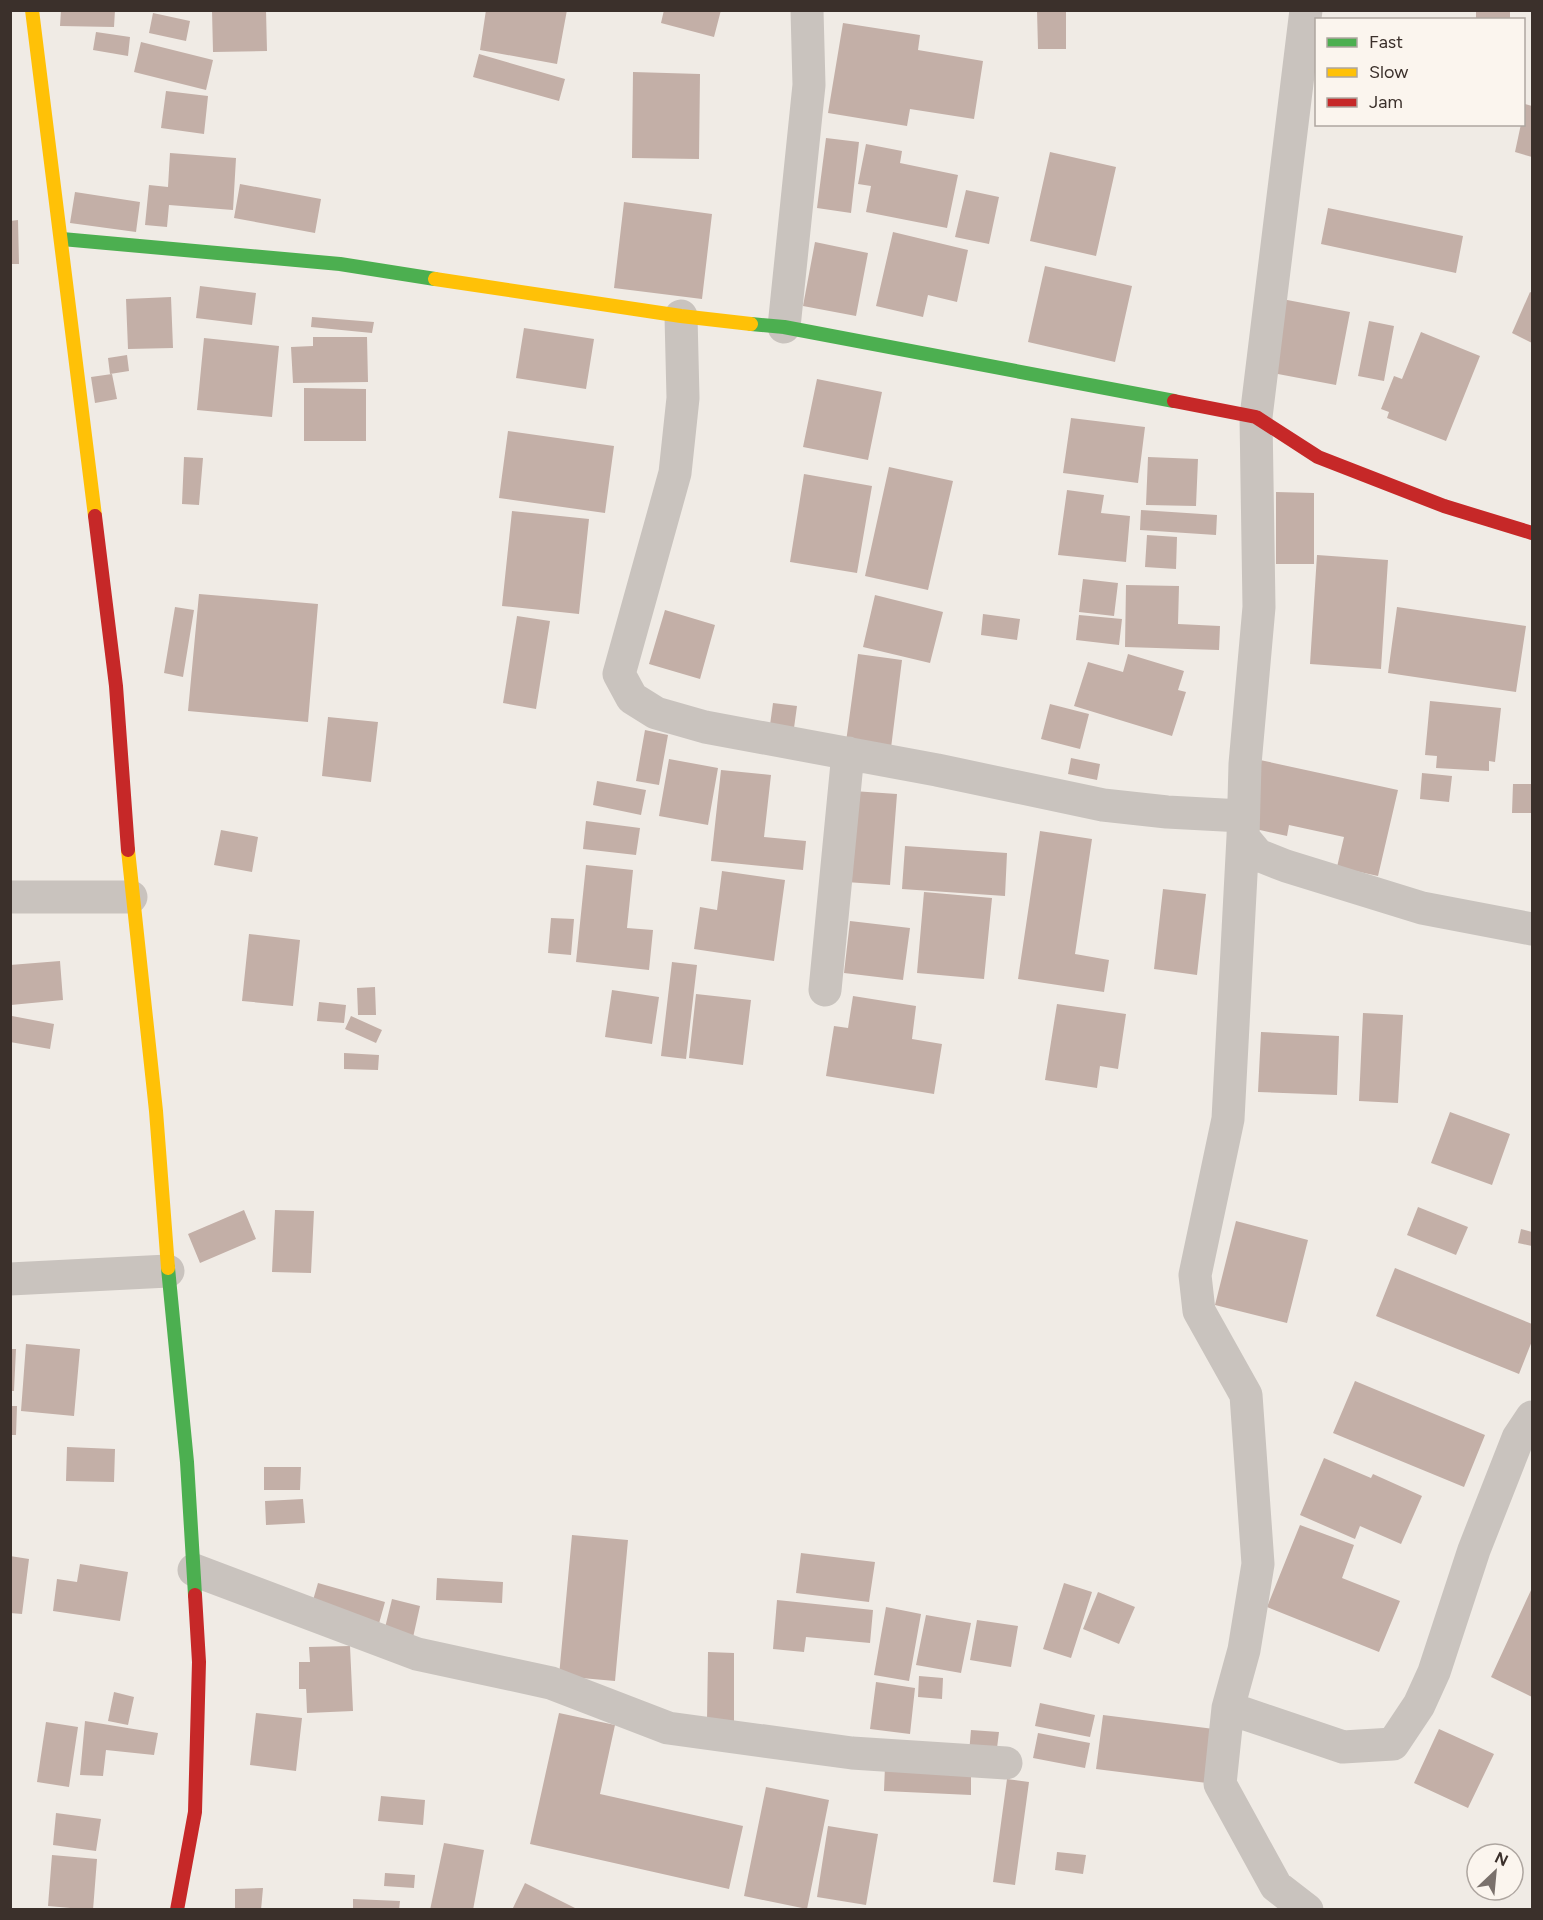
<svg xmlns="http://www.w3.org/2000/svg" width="1543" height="1920" font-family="Figtree,sans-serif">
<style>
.building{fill:#c3afa7}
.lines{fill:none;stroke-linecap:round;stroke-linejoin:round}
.street{stroke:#c9c3be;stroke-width:33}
.fast{stroke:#4caf50;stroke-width:14}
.slow{stroke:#ffc107;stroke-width:14}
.jam{stroke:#c62828;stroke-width:14}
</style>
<rect width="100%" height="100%" fill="#f0ebe5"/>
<path class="building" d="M61 10H115L114 27 60 26Z
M212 10H266L267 51 213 52Z
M486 10H567L557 64 480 50Z
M664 10H721L714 37 661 23Z
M1037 10H1066V49H1038Z
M1476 10H1510V20H1476Z
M153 13 190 21 186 41 149 33Z
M843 23 920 35 918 50 983 61 974 119 910 109 907 126 828 113Z
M96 32 130 37 128 56 93 50Z
M141 42 213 60 206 90 134 72Z
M479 54 565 79 559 101 473 77Z
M633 72 700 74 699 159 632 158Z
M166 91 208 96 204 134 161 128Z
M1525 104 1532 106V157L1515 152 1521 124H1524Z
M826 138 859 142 851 213 817 208Z
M866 144 902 151 900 163 958 175 947 228 866 212 871 186 858 184Z
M1050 152 1116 167 1096 256 1030 241Z
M170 153 236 158 233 210 169 205 167 227 145 225 149 185 168 187Z
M240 184 321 199 315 233 234 218Z
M966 190 999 197 989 244 955 237Z
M75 192 140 202 136 232 70 223Z
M624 202 712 214 702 299 614 288Z
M1328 208 1463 236 1456 273 1321 244Z
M18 220 19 264H10V221Z
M893 232 968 250 957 302 928 295 923 317 876 306Z
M815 242 868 253 856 316 803 306Z
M1045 266 1132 286 1115 362 1028 342Z
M200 286 256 293 252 325 196 318Z
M1530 292 1532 293V343L1512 333Z
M171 297 173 348 128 349 126 299Z
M1282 299 1350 312 1336 385 1268 372Z
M312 317 374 322 372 333 311 327Z
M1369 321 1394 326 1384 381 1358 376Z
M524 328 594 339 586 389 516 378Z
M1421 332 1480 356 1446 441 1387 418 1389 412 1381 409 1394 376 1402 379Z
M313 337H367L368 382 293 383 291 347 313 346Z
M204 338 279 346 272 417 197 410Z
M127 355 129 371 110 374 108 358Z
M112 374 117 399 95 403 91 377Z
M817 379 882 392 868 460 803 447Z
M304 388 366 389V441H304Z
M1071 418 1145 427 1138 483 1063 473Z
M508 431 614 446 605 513 499 498Z
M184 457 203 458 199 505 182 504Z
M1148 457 1198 459 1196 506 1146 505Z
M889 467 953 481 928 590 865 576Z
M804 474 872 486 857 573 790 562Z
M1067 490 1104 495 1101 513 1130 516 1126 562 1058 555Z
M1276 492 1314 493V564H1276Z
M1141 510 1217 515 1216 535 1140 530Z
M512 511 589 519 579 614 502 606Z
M1147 535 1177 537 1176 569 1145 567Z
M1317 555 1388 560 1381 669 1310 664Z
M1083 579 1118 583 1114 616 1079 612Z
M1126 585 1179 586 1178 624 1220 626 1219 650 1125 647Z
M199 594 318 604 308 722 188 711Z
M875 595 943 612 930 663 863 647Z
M175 607 194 610 183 677 164 673Z
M1397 607 1526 626 1516 692 1388 673Z
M665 610 715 625 700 679 649 664Z
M983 614 1020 619 1017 640 981 635Z
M1079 615 1122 619 1119 645 1076 640Z
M517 616 550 621 536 709 503 703Z
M858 654 902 660 891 748 846 742Z
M1128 654 1184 671 1178 690 1186 692 1172 736 1074 706 1088 662 1123 672Z
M1430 701 1501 708 1495 762 1489 761V771L1436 768 1437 756 1425 755Z
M773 703 797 706 794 728 770 725Z
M1050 704 1089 714 1080 749 1041 739Z
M328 717 378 722 371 782 322 776Z
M645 730 668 735 659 785 636 781Z
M1071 758 1100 764 1097 780 1068 774Z
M669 759 718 768 708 825 659 816Z
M1260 760 1398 790 1378 876 1337 867 1344 837 1289 825 1287 836 1251 828Z
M721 770 771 775 764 837 806 841 803 870 711 861Z
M1422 773 1452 776 1449 802 1420 799Z
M597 781 646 790 641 815 593 805Z
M1513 784H1532V813H1512Z
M853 791 897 794 890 885 846 882Z
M586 821 640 828 636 855 583 849Z
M221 830 258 837 252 872 214 865Z
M1040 831 1092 839 1075 954 1109 960 1104 992 1018 979Z
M905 846 1007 853 1005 896 902 889Z
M586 865 633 870 627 928 653 930 649 970 576 962Z
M722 871 785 880 774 961 694 949 700 907 717 910Z
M1163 889 1206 894 1197 975 1154 969Z
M924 892 992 898 984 979 917 973Z
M551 918 574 919 571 955 548 953Z
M850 921 910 928 903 980 844 973Z
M249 934 300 940 293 1006 242 1001Z
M60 961 63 1000 11 1005 10 965Z
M672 962 697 965 686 1059 661 1056Z
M375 987 376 1015H358L357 988Z
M612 990 659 997 652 1044 605 1037Z
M696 994 751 1000 743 1065 689 1058Z
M853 996 916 1006 912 1039 942 1044 934 1094 826 1076 834 1026 848 1028Z
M319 1002 346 1005 344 1023 317 1021Z
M1057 1004 1126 1014 1118 1069 1100 1066 1097 1088 1045 1080Z
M1363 1013 1403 1015 1398 1103 1359 1101Z
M12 1016 54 1024 50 1049 10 1042Z
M351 1016 382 1030 376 1043 345 1029Z
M1261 1032 1339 1036 1337 1095 1258 1092Z
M344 1053 379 1055 378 1070 344 1069Z
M1450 1112 1510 1134 1492 1185 1431 1163Z
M1418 1207 1468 1227 1456 1255 1407 1235Z
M244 1210 256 1239 200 1263 188 1234Z
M275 1210 314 1211 311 1273 272 1272Z
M1236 1221 1308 1240 1287 1323 1215 1305Z
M1521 1229 1532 1232V1246L1518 1243Z
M1395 1268 1532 1324V1341L1519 1374 1376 1316Z
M26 1344 80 1349 74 1416 21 1411Z
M10 1349H16L14 1391H10Z
M1355 1381 1485 1435 1464 1487 1333 1433Z
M10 1406H17L16 1435H10Z
M67 1447 115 1449 114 1482 66 1481Z
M1324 1458 1371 1478 1373 1474 1422 1496 1401 1544 1360 1526 1355 1539 1300 1515Z
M264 1467H301L300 1490H264Z
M303 1499 305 1523 266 1525 265 1501Z
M1300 1525 1354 1545 1342 1578 1400 1601 1379 1652 1267 1607Z
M572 1535 628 1540 615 1681 559 1676Z
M801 1553 875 1562 869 1602 796 1593Z
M10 1556 29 1559 22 1614 10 1613Z
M80 1564 128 1572 120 1621 53 1611 57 1579 77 1582Z
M437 1578 503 1582 502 1603 436 1600Z
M318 1583 385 1602 378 1627 311 1607Z
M1064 1583 1092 1592 1071 1658 1043 1649Z
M1532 1588V1697L1491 1677Z
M1098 1592 1135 1607 1119 1644 1083 1629Z
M392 1599 420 1606 412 1642 383 1636Z
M777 1600 873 1610 870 1643 806 1637 804 1652 773 1649Z
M886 1607 921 1614 909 1681 874 1675Z
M926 1615 971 1623 961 1673 916 1665Z
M977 1620 1018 1626 1011 1667 970 1660Z
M350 1646 353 1711 307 1713 306 1689H299V1662H310L309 1647Z
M708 1652 734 1653V1722L707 1721Z
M919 1676 943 1678 942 1699 918 1697Z
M876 1682 915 1688 910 1734 870 1729Z
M114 1692 134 1697 128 1725 108 1721Z
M1040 1703 1095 1715 1090 1737 1035 1726Z
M256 1713 302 1718 296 1771 250 1765Z
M559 1713 615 1725 600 1794 743 1826 729 1889 530 1844Z
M1103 1715 1214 1729 1207 1783 1096 1769Z
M85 1721 158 1733 154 1755 106 1750 103 1776 80 1775Z
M46 1722 78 1727 69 1787 37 1782Z
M1439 1729 1494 1754 1468 1808 1414 1783Z
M971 1730 999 1732 996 1756 969 1753Z
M1038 1733 1090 1743 1085 1768 1033 1758Z
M885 1766 971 1769V1795L884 1791Z
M1007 1779 1029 1782 1015 1885 993 1882Z
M766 1787 829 1800 807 1909 744 1896Z
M381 1796 425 1800 423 1825 378 1821Z
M56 1813 101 1819 96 1851 53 1845Z
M828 1826 878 1834 866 1905 817 1897Z
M444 1843 484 1850 473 1910H430Z
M1057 1852 1086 1855 1083 1874 1055 1870Z
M52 1855 97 1859 93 1910 48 1906Z
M385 1873 415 1875 414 1888 384 1886Z
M525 1883 579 1910H512Z
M263 1888 261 1910H235V1889Z
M353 1899 400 1901 399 1910H353Z"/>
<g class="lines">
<path class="street" d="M1306 10 1256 417 1259 607 1245 764 1243 837 1258 855 1286 866 1422 908 1532 929
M681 316 683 398 675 473 619 674 632 698 656 713 705 727 937 770 1103 805 1167 812 1242 816
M784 327 809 85 807 10
M1243 837 1228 1119 1195 1275 1199 1311 1246 1395 1258 1564 1244 1650 1228 1708 1220 1784 1276 1886 1307 1910
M10 897H131
M825 990 848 753
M10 1279 168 1271
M194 1570 417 1654 551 1683 668 1728 852 1753 1006 1763
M1228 1708 1343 1747 1393 1744 1419 1705 1434 1672 1474 1550 1518 1438 1532 1417"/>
<path class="fast" d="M62 239 340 264 435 279
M751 324 784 327 1174 401
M168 1268 187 1462 195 1595"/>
<path class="slow" d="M32 10 95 516
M435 279 681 316 751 324
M128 850 156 1111 168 1268"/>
<path class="jam" d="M1174 401 1256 417 1318 457 1444 506 1532 533
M95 516 116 686 128 850
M177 1910 195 1812 199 1662 195 1595"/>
</g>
<rect width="1543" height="1920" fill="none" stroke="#3b302b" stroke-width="24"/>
<rect x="1315" y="18" width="210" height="108" fill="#fbf5ee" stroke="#aea6a0" stroke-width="1.5"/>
<rect x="1327" y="38" width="30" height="9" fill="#4caf50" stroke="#aea6a0" stroke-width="1.5"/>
<text x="1369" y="48" font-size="18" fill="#3b302b">Fast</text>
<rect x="1327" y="68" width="30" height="9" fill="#ffc107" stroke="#aea6a0" stroke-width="1.5"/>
<text x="1369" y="78" font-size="18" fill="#3b302b">Slow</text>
<rect x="1327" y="98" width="30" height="9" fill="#c62828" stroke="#aea6a0" stroke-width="1.5"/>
<text x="1369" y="108" font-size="18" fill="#3b302b">Jam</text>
<g transform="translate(1495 1872) rotate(26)"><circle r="28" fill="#fbf5ee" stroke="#aea6a0" stroke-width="1.5"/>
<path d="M0-4.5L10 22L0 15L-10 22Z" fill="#7a716c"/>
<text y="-9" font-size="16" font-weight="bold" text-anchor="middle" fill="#3b302b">N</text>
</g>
</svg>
